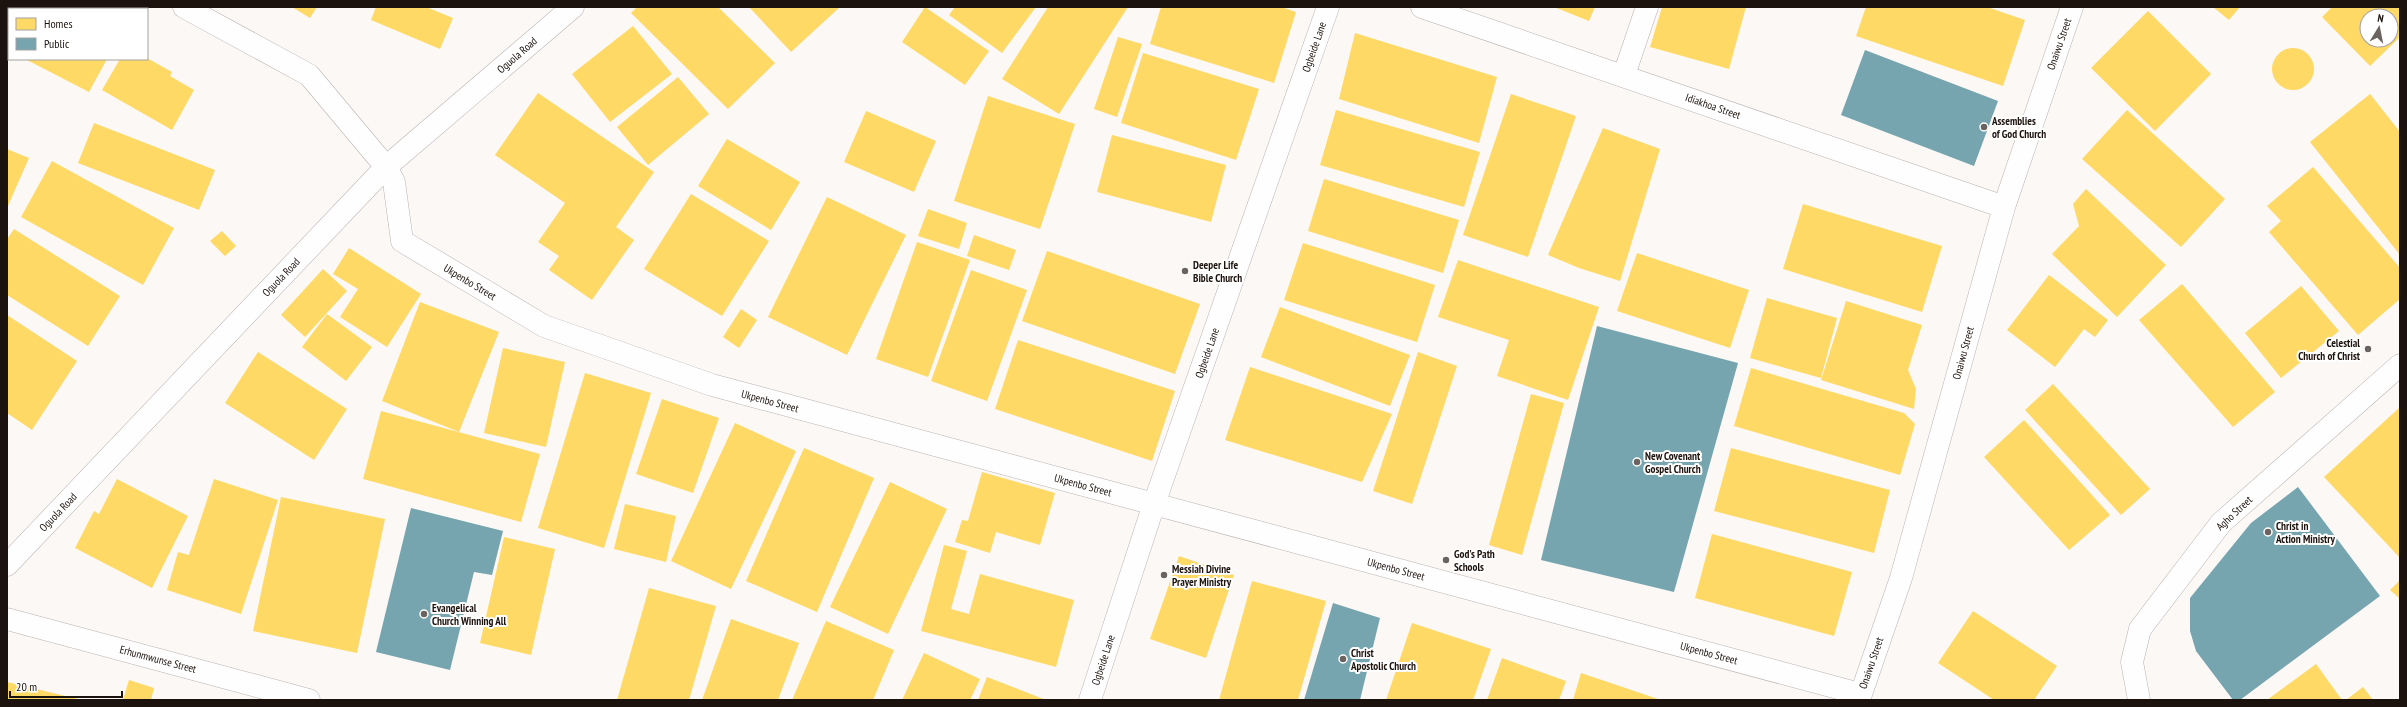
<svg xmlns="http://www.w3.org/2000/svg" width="2407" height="707" font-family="'PT Sans Narrow',sans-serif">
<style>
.homes{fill:#ffd966;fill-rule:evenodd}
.public{fill:#76a5af}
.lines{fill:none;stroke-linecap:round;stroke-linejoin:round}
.street-casing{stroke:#bab3b0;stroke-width:23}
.street{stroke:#fefefe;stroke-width:22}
.poi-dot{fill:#6b635f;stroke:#fff;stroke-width:1.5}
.labels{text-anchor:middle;stroke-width:4;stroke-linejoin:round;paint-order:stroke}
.street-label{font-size:11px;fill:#1d130e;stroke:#fff}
.poi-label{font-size:11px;font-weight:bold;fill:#1d130e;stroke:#fff;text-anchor:start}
</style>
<rect width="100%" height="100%" fill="#fbf8f6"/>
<path class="homes" d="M7 7H68L72 9H9V50L7 49Z
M292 7H317L310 18Z
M376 7H426L453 18 440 49 371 20Z
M637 7H718L775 63 728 109 631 13Z
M749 7H840L791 52Z
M925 7 989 51 965 85 902 42Z
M955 7H1036L1002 53 949 15Z
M1048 7H1128L1059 114 1002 79Z
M1161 7H1281L1296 12 1274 83 1150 44Z
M1554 7H1595L1589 21Z
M1662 7H1746L1729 69 1650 47Z
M1866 7H1987L2025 20 2003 86 1856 36Z
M2213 7H2240L2229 20Z
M2332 7H2400V37L2370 66 2322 17ZM2367 16H2391V40H2367Z
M2148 11 2211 74 2155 131 2091 68Z
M633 26 672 74 610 122 572 74Z
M1355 33 1497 77 1479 143 1339 99Z
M1118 37 1142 44 1117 117 1094 109Z
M2272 69a21 21 0 1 1 42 0a21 21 0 1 1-42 0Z
M1143 53 1259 89 1236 160 1121 123Z
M147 58 172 72 170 76 194 90 172 130 102 90 120 59Z
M25 59H107L89 92Z
M678 77 709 114 648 165 617 127Z
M538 93 654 172 616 227 634 240 592 300 549 270 559 256 538 242 565 203 495 155Z
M1511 94 1576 116 1528 257 1463 235Z
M2370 94 2400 132V255L2310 142Z
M988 96 1075 124 1040 229 954 201Z
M1336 110 1480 152 1464 207 1320 165Z
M2127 110 2225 199 2181 247 2082 159Z
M866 111 936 141 914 192 844 162Z
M94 123 215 170 199 210 78 163Z
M1603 128 1660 149 1620 281 1579 268 1548 255Z
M1112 135 1226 165 1211 222 1097 192Z
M727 139 800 182 771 230 698 186Z
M7 149 29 158 7 208Z
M52 161 174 228 143 285 21 217Z
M2313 167 2400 268V299L2358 335 2269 232 2281 221 2267 206Z
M1324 179 1459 220 1443 273 1308 231Z
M2086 189 2166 265 2117 317 2052 254 2079 226 2073 204Z
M691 194 769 241 722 316 644 269Z
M827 197 906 235 847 355 768 317Z
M1803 204 1942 246 1922 312 1783 269Z
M928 209 967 223 959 249 918 236Z
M14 229 120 296 88 346 7 295V239Z
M222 231 236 246 225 256 210 241Z
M974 235 1016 250 1009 270 967 256Z
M917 242 970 260 928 377 876 359Z
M1303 243 1435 285 1417 342 1284 300Z
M349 248 421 294 387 347 340 317 358 289 333 274Z
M1047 251 1200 304 1175 374 1022 321Z
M1637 253 1749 290 1730 348 1617 311Z
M1458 260 1599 307 1568 400 1497 376 1509 340 1438 317Z
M323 269 347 291 305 337 281 315Z
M971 270 1027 290 987 401 931 381Z
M2049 275 2108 320 2095 337 2084 329 2055 367 2007 330Z
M2182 284 2275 392 2233 427 2139 320Z
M2301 286 2339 331 2281 378 2245 333Z
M1767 298 1837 318 1821 378 1750 358Z
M1846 301 1922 325 1908 370 1916 389 1914 409 1821 380Z
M420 302 499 332 459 432 382 401Z
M1280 307 1410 355 1390 406 1261 357Z
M741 309 757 320 739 348 723 337Z
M327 314 372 347 346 381 302 347Z
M7 315 77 361 32 430 7 413Z
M1018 340 1175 391 1152 461 995 409Z
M503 348 565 362 546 447 484 433Z
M258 352 347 409 314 460 225 403Z
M1418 352 1457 366 1412 504 1373 491Z
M1250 367 1392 414 1362 482 1225 440Z
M1751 368 1904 413 1915 424 1900 475 1734 426Z
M585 373 651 393 604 548 538 528Z
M2053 384 2150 489 2121 515 2025 410Z
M1531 394 1564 403 1522 555 1489 545Z
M662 399 719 418 693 493 636 474Z
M2400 407V558L2324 477Z
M381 411 540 454 521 522 363 479Z
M2024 420 2110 515 2069 550 1984 457Z
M735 423 796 451 731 589 671 561Z
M804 448 874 478 817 612 746 581Z
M1731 448 1890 490 1874 553 1714 511Z
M982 472 1055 493 1040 545 996 532 990 553 955 542 962 520 968 521Z
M117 479 188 516 152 588 75 548 94 511 99 514Z
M214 479 278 500 241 614 167 590 178 552 189 555Z
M890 482 947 509 888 634 830 607Z
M281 497 385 519 357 653 253 631Z
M625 504 676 516 666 562 614 549Z
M1712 534 1852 572 1834 636 1695 598Z
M504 537 555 549 531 655 480 643Z
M944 545 967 551 951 609 969 614 980 574 1074 600 1056 667 921 631Z
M1179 556 1234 575 1206 658 1150 639Z
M2400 580V599L2390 590Z
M1252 581 1326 601 1298 700H1219Z
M649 588 716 606 689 700H617Z
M1973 611 2057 666 2034 700H1994L1938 663Z
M731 619 799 643 778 700H702Z
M826 621 894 650 873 700H792Z
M1412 623 1491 649 1473 700H1386Z
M924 653 980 679 970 700H902Z
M1502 658 1566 681 1559 700H1487Z
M2316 664 2342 700H2267Z
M1581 673 1661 700H1573Z
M987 677 1046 700H978Z
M129 680 154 688 151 700H123Z
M7 682 78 699V700H7Z
M2363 687 2373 700H2346Z"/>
<path class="public" d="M1865 50 1998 101 1974 166 1841 115Z
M1597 326 1738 363 1674 592 1541 560Z
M2298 487 2380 596 2240 700H2233L2196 651 2190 631V598L2251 523Z
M411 508 503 531 492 575 474 572 450 670 376 652Z
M1333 603 1380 618 1360 700H1304Z"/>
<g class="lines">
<defs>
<path id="street" d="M184 7 309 75 386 167 394 182 402 241 544 326 712 385 1860 694
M1422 7 2004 207
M1624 75 1647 7
M7 565 386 167 573 7
M7 619 309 700
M1090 700 1154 504 1328 7
M1859 700 1901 578 2004 207 2072 7
M2139 700 2132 662 2140 629 2221 523 2400 365"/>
</defs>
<use href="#street" class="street-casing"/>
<use href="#street" class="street"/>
</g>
<g class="poi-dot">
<circle cx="1984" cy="127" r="4"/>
<circle cx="1185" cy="271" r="4"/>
<circle cx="2368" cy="349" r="4"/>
<circle cx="1637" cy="462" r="4"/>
<circle cx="2268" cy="532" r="4"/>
<circle cx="1446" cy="560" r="4"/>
<circle cx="1164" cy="575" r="4"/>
<circle cx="424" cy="614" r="4"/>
<circle cx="1343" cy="659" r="4"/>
</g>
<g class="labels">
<g class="street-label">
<text transform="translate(2059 44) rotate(-71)" y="4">Onaiwu Street</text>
<text transform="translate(1314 47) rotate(-71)" y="4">Ogbeide Lane</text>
<text transform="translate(517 55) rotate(-41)" y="4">Oguola Road</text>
<text transform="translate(1713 106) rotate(19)" y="4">Idiakhoa Street</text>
<text transform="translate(281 277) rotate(-46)" y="4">Oguola Road</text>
<text transform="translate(470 282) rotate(31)" y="4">Ukpenbo Street</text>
<text transform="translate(1207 353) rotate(-71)" y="4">Ogbeide Lane</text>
<text transform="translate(1963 353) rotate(-75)" y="4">Onaiwu Street</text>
<text transform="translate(770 401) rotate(15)" y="4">Ukpenbo Street</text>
<text transform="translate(1083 485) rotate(15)" y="4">Ukpenbo Street</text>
<text transform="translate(58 512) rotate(-46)" y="4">Oguola Road</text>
<text transform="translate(2234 513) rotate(-43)" y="4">Agho Street</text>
<text transform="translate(1396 569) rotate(15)" y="4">Ukpenbo Street</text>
<text transform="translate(1709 653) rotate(15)" y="4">Ukpenbo Street</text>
<text transform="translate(158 659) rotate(15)" y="4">Erhunmwunse Street</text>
<text transform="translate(1103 660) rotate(-72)" y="4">Ogbeide Lane</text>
<text transform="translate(1871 663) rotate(-71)" y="4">Onaiwu Street</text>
</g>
<g class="poi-label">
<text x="1992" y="125">Assemblies<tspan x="1992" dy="13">of God Church</tspan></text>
<text x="1193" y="269">Deeper Life<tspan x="1193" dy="13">Bible Church</tspan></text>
<text x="2360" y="347" text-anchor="end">Celestial<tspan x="2360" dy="13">Church of Christ</tspan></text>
<text x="1645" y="460">New Covenant<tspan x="1645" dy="13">Gospel Church</tspan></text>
<text x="2276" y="530">Christ in<tspan x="2276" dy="13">Action Ministry</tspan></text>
<text x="1454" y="558">God's Path<tspan x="1454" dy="13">Schools</tspan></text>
<text x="1172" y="573">Messiah Divine<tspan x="1172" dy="13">Prayer Ministry</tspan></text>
<text x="432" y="612">Evangelical<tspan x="432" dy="13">Church Winning All</tspan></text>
<text x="1351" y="657">Christ<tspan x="1351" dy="13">Apostolic Church</tspan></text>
</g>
</g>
<rect width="2407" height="707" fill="none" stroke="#1d130e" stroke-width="16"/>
<rect x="8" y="8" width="140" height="52" fill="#ffffff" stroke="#a5a19f"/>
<rect x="16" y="18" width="20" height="12" fill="#ffd966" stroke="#a5a19f"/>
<text x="44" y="28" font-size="12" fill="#1d130e">Homes</text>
<rect x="16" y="38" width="20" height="12" fill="#76a5af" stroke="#a5a19f"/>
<text x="44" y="48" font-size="12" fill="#1d130e">Public</text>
<g transform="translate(2379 28) rotate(10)"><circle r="19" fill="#ffffff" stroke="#a5a19f"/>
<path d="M0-3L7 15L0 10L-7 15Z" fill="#6b635f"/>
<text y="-6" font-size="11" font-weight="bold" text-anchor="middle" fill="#1d130e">N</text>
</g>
<path d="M10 691v6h112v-6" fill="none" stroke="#1d130e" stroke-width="2"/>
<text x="16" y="691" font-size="12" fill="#1d130e" stroke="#ffffff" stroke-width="3" paint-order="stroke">20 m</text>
</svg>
